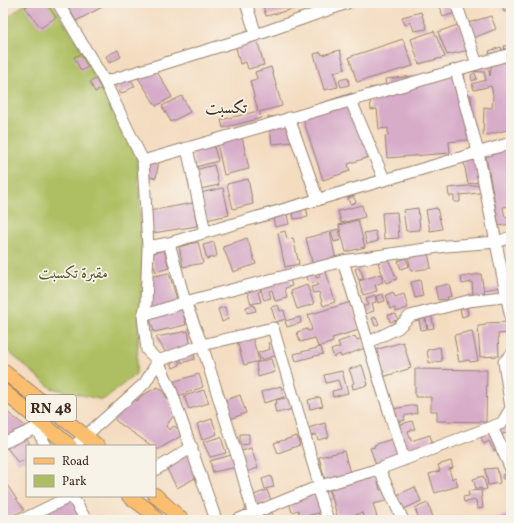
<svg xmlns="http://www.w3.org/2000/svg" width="514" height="523" font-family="Vollkorn,Amiri,serif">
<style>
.green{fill:#adbf62;stroke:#747440}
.building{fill:#d7acc9}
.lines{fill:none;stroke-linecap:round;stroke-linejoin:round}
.minor-casing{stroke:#98836f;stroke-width:13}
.major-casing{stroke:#98836f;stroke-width:16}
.minor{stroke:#fff;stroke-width:11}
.major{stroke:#fbbe6e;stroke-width:14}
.labels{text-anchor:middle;stroke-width:3.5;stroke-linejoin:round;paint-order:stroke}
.shield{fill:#f7f3e8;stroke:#73665b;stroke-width:1}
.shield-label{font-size:15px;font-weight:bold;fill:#3b2a1e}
.park-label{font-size:16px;fill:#5d5732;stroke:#f7f3e8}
.neighbourhood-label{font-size:17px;fill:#3b2a1e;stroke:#f7f3e8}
</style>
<rect width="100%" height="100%" fill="#f7f3e8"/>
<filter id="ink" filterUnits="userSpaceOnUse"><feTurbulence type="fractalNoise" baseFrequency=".025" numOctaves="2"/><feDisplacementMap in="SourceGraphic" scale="8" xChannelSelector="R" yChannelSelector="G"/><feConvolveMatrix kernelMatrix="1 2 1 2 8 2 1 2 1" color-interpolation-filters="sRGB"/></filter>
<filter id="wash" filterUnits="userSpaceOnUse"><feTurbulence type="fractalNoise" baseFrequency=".012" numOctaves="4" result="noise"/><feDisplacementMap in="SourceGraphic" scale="16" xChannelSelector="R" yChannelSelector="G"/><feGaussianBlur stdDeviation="0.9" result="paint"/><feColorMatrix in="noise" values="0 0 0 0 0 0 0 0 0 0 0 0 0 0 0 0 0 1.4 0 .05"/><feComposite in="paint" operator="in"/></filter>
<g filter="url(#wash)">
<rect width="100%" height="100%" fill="#f4dcc0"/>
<path class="green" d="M26 3H52L93 67 137 153 143 264 136 374 103 400 51 388 3 347V21Z"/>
<g id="blocks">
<path class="building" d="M30 3H46L56 17 41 28 25 7Z
M66 3H99L102 7 76 21Z
M262 3H296L297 8 266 16Z
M451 3 455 13 443 17 440 6Z
M511 3V10L504 12 502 4Z
M421 12 427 29 414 31 411 22 405 25 402 17Z
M491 16 496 29 473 38 468 23Z
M460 24 469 50 447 55 438 32Z
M434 31 445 57 419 64 411 39Z
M256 36 264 65 248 69 246 62 240 64 234 40Z
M403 39 413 66 357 82 349 57Z
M511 45V129L483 136 484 107 492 108 493 95 491 86 474 90 472 84 486 80 484 72 466 71 467 61 485 56 490 76 492 59 489 51 501 47 503 54 506 53 504 46Z
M118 50 121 57 109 63 106 56Z
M340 50 345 69 334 72 338 87 324 90 314 54 321 52 322 55Z
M81 54 88 67 81 71 74 57Z
M271 67 282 106 259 112 261 118 223 128 221 120 258 111 250 81 257 79 255 72Z
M156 70 172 97 156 106 137 76Z
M464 71 466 95H471L475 139 449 142 450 153 387 158 385 136H388V128L379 129 377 109 371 110 369 88 386 86 385 79Z
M475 73 477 79 472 81 471 75Z
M128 75 135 86 121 94 114 83Z
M348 78 349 85 341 87 339 80Z
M96 79 101 89 95 92 90 82Z
M352 93 372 156 348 164 350 171 323 180 300 110Z
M182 96 190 112 171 122 162 106Z
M291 115 295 142 272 144 268 117Z
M242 137 249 169 224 175 217 143Z
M511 141V206L503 207 505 217 511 216V224L499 226 484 146Z
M213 143 218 161 196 167 192 149Z
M479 148 486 180 468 184 462 152Z
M149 158 159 159 156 178 145 176Z
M214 165 219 185 200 189 195 170Z
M248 179 253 204 233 209 227 184Z
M488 184 489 192 460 195V202H454V196H449L448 188Z
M223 188 229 215 206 220 200 193Z
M353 196 356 202 350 204 348 198Z
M305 200 308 217 294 219 291 202Z
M193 203 197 226 153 233 149 211Z
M362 205 365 217 341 223 338 211Z
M285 206 289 224 275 227 271 210Z
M418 208 420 230 406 231 403 210Z
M437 208 442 229 430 231 426 210Z
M397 212 399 238 384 239 382 213Z
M358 220 365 247 346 252 339 225Z
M339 229 341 240 334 242 331 231Z
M285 231 287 239 293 238 299 264 285 267 278 233Z
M375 231 378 241 367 244 364 233Z
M330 232 336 260 313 266 306 238Z
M247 238 256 264 233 272 223 247Z
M198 242 203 263 183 267 179 247Z
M214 242 217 256 207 259 203 245Z
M164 250 169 268 156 272 150 254Z
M428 252 431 268 411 271 408 256Z
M406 258 409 266 401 269 398 261Z
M388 259 397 279 386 283 378 263Z
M511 264V291L502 266Z
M359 267 364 278 359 280 355 269Z
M326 272 335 302 323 306 319 292 313 293 311 287 318 285 317 282 309 284 307 276 315 274 316 278 320 277 319 273Z
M169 273 178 303 149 312V277Z
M381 274 383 282 375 285 377 291 363 295 359 281Z
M481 274 485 298 468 300 467 295 473 294 472 282 462 284 461 277Z
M290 279 292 286 285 288 287 298 275 301 272 290 269 291 271 298 264 300 260 286Z
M420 280 423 296 415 298 411 282Z
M449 284 452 296 447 297 448 301 446 302 445 299 438 300 435 287Z
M307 285 314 304 297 309 291 291Z
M501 287 502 294 485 296 484 290Z
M260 288 261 291 258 292 261 302 251 304 247 291Z
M393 292 395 297 404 294 408 308 396 312 395 308 390 309 386 295Z
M383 294 385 301 378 303 376 296Z
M375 295 376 302 372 303 374 311 365 314 362 307 368 305 366 298Z
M351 302 359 330 332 338 333 342 318 347 315 338 300 342 297 332 307 329 308 331 312 330 308 315Z
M466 304 468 315 462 317 459 305Z
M254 305 256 311 247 313 246 307Z
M278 305 280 311 284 310 286 319 276 322 271 307Z
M182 307 186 325 154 332 149 315Z
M225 307 228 319 222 322 218 309Z
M431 313 434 328 428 329 425 314Z
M396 314 398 320 390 322 388 315Z
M424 315 427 329 421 330 418 316Z
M300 317 301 323 287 327 285 321Z
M376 317 379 324 375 326 372 318Z
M508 322 509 333 498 334 499 356 480 357 478 326 486 325V323Z
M188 331 191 347 166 353 156 337Z
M472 331 478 361 470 362 469 360 459 362 454 335Z
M252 336 259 361 244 365 237 341Z
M355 336 357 340 362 338 365 348 341 357 340 354 334 357 331 350 340 347 338 342Z
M273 342 278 355 261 360 258 353 270 349 268 343Z
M403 342 411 368 383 377 375 350Z
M321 347 323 354 296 361 294 354Z
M440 347 442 361 429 363 427 350Z
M194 353 195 359 182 363 180 357Z
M178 357 180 365 173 368 170 359Z
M271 359 275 372 258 377 256 363Z
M362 365 368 385 353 389 352 384 354 383 349 369Z
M415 369 487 370 486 422 437 421V411H431V397H415Z
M342 371 348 393 333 397 332 391 341 389 338 380 326 383 324 375Z
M199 374 203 387 178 396 172 382Z
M281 386 284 397 264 403 261 392Z
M158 387 163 391 175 414 166 426 169 430 174 426 180 430 183 435 155 451V446H152L116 421 113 414 134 399 137 401 141 396Z
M204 390 209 403 189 409 184 396Z
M240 395 246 413 230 419 223 401Z
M290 397 293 409 276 413 274 404 277 403 276 400Z
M320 397 323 406 310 409 308 400Z
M416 405 417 413 404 416 405 420 398 422 397 418H394L393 409Z
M3 409 28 428 3 440Z
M212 419 217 434 202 440 197 424Z
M412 421 415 429 408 431 411 441 430 435 433 446 407 454 398 425Z
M325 423 329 437 318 440 316 434 311 436 308 428Z
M511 424V431L501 435 498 428Z
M492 432 500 448 494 451 489 441 484 444 481 438Z
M240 434H249V444L240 445Z
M25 436 31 446H27V459L18 463 6 446Z
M297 436 300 445 278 453 274 443Z
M221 437 226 453 210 457 203 442Z
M392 439 399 457 376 465 370 448 375 447 374 445Z
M251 448 258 468 246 472 239 452Z
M344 451 351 477 326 484 319 457Z
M186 452 199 476 177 488 164 464Z
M235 454 237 467 213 472 210 461Z
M451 461 453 468 449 469 452 479 455 477 458 486 435 493 429 474 440 471 438 465Z
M497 468 500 483 488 485 485 469Z
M380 473 382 481 378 482 380 490 387 488 390 500 373 504 377 517 364 520 362 513 343 518 344 520H338L330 489 345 485 344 482Z
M503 474H511V479H503Z
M271 476 274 487 265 489 262 479Z
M483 476 487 489 482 490 481 488 476 489 473 479Z
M7 485 24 510 5 519 3 515V487Z
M415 487 421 501 404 509 397 495Z
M328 488 331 498 324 501 320 491Z
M267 490 271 500 257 505 254 495Z
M481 490 483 508 477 509 476 500 464 502 463 497 469 496 468 491Z
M315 492 324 514 319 515 318 513 300 518 298 510 292 512 288 499Z
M76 497 79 519 24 520Z
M428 503 434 520H419L415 508Z
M272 512 273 520H264L263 514Z
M293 515 294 520H286L285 518Z
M508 515 509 520H498L497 517Z
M468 518V520H457V519Z"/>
</g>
</g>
<g filter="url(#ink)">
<use href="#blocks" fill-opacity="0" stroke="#98836f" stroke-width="1"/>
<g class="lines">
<defs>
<path id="minor" d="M58 3 105 82 143 161 148 247 146 305 143 316 147 350 158 361 145 383 74 446
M246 3 256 35
M456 3 477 64
M456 70 478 152 511 318
M105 82 256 35 347 3
M351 101 384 179
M289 118 318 200
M187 148 205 232
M143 161 511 54
M169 243 185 302 202 345 239 462 255 519
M148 247 169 243 511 143
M343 261 446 246 497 242 511 237
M143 316 185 302 343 261 404 460
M369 342 398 328 410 316 468 301 511 296
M492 427 511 469
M36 428 46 446
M3 443 36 428 46 433 49 432
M379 469 403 520
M155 470 192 447
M317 487 328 520
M72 496 86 520
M22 520 71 496
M216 520 171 390 158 361 202 345 273 328 320 487
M237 520 317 487 379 469 502 423 511 408 504 362 511 355"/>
<path id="major" d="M3 371 98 446
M3 391 70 446
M155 495 182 520
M129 496 148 510 157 520"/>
</defs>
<use href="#minor" class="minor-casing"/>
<use href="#major" class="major-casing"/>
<use href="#minor" class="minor"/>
<use href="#major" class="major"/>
</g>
</g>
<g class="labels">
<rect class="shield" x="26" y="395" width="50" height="26" rx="3"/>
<g class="shield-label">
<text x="51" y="413">RN 48</text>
</g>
<g class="park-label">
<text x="73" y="278">مقبرة تكسبت</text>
</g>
<g class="neighbourhood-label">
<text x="226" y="113">تكسبت</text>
</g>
</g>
<rect width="514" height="523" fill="none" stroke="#f7f3e8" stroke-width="16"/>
<rect x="26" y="445" width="130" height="52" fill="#f7f3e8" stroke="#aca397"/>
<rect x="34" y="458" width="20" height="6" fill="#fbbe6e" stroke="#aca397"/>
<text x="62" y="465" font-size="12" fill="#3b2a1e">Road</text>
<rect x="34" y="475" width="20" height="12" fill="#adbf62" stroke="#aca397"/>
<text x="62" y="485" font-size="12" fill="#3b2a1e">Park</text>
</svg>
